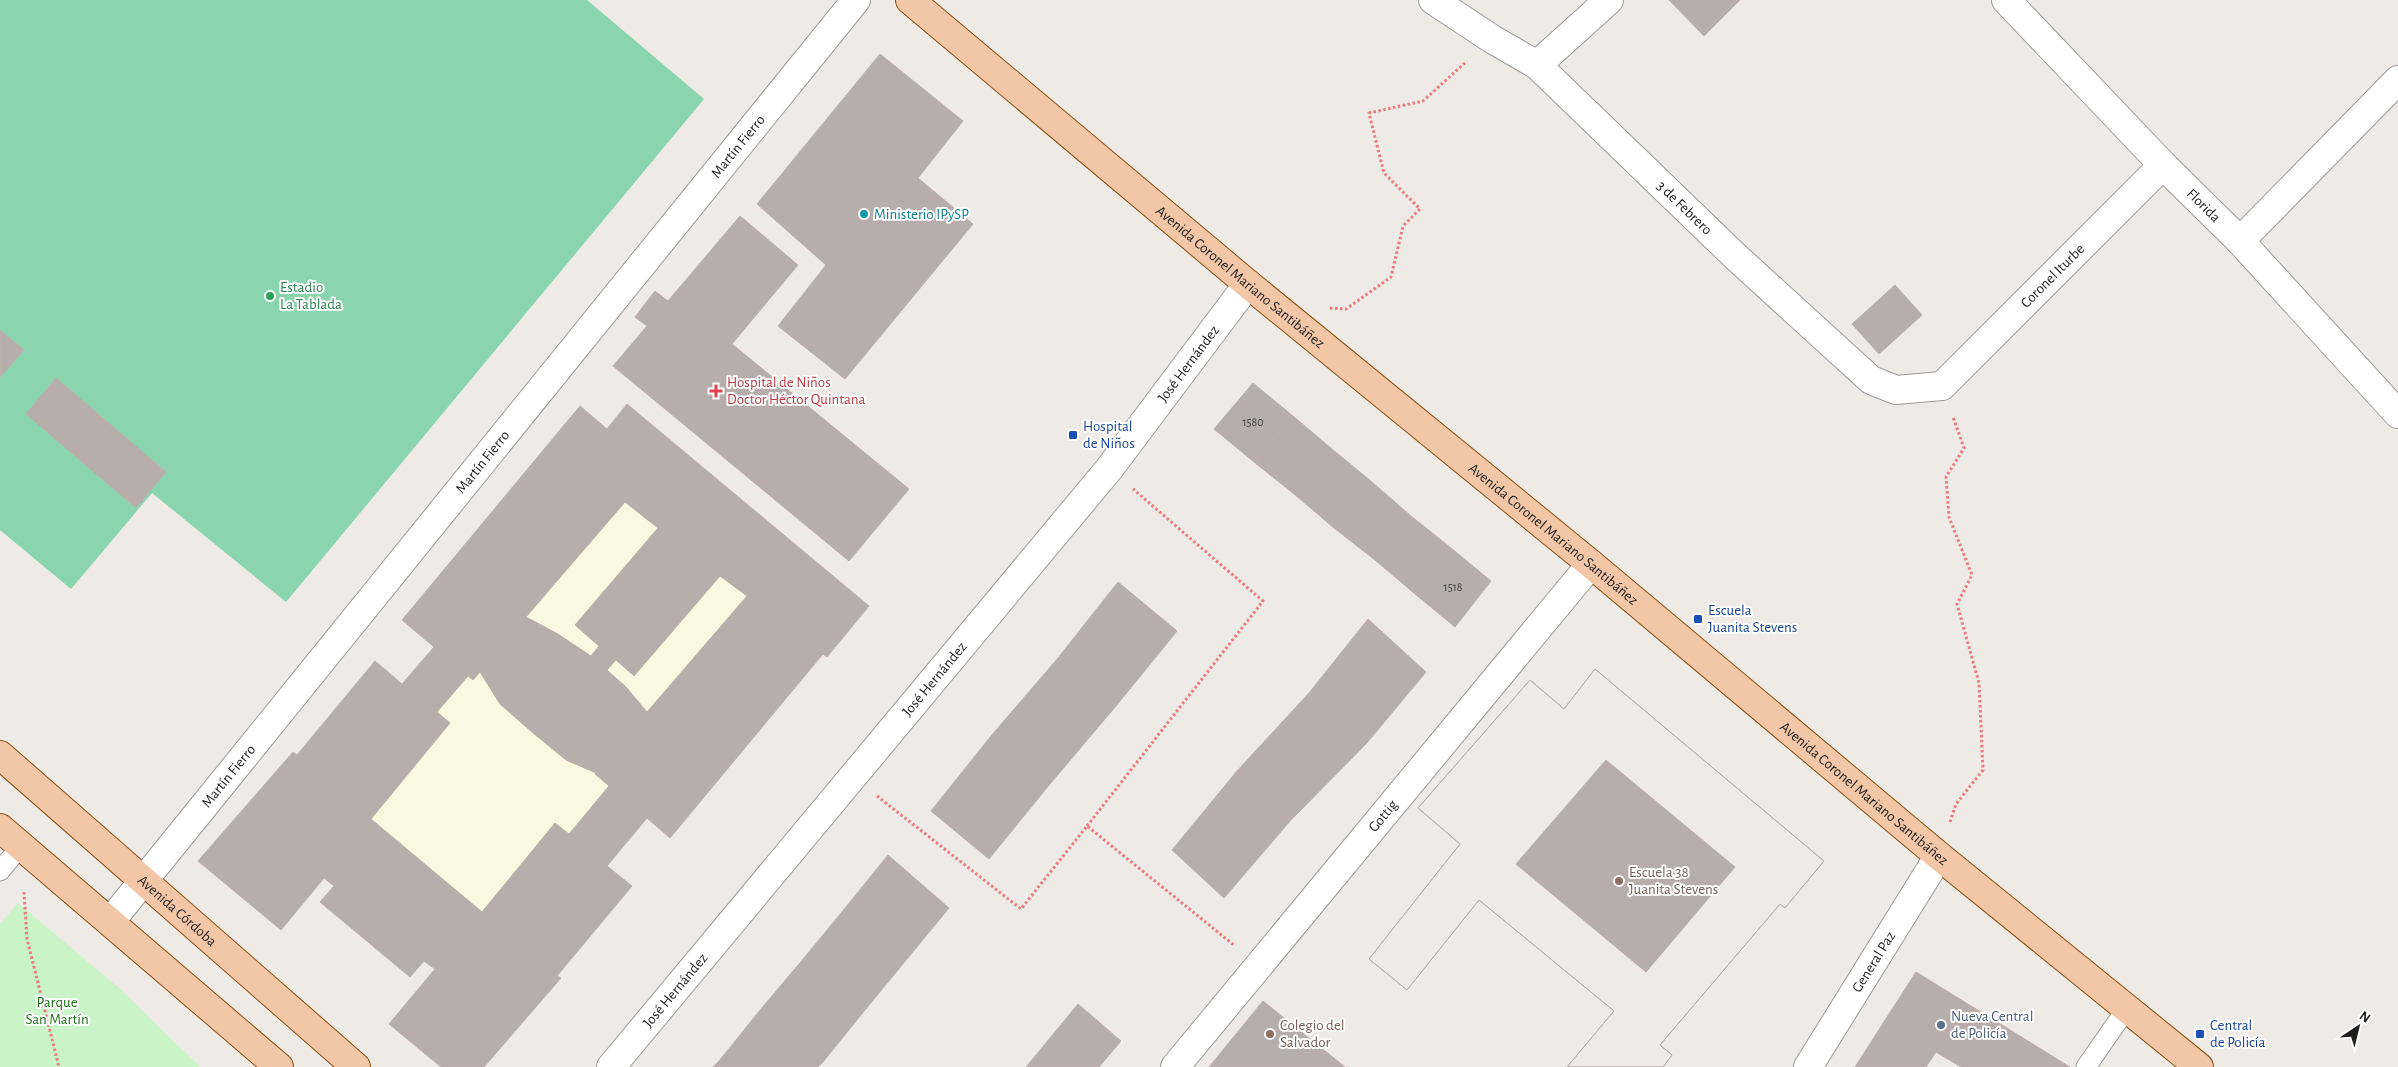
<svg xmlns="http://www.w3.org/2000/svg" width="2398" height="1067" font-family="'Alegreya Sans',sans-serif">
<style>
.education{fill:#fbf8e1}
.park{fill:#caf3c7}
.pitch{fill:#8bd5ae}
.building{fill:#b7aeab;stroke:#beafa9;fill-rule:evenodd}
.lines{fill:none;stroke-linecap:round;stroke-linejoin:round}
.lane-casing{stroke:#9b9b9b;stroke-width:21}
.street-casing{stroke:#9b9b9b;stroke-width:30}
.primary-casing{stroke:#884f10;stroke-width:30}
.path{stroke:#eb797e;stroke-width:3;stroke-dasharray:2.5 2.5;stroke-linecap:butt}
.lane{stroke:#fff;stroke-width:19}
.street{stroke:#fff;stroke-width:28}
.primary{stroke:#f2c6a6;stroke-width:28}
.culture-dot{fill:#0f9aa8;stroke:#fff;stroke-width:2}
.leisure-dot{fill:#2e9e5b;stroke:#fff;stroke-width:2}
.health-dot{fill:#e0444e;stroke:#fff;stroke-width:2}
.transit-dot{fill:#1a4fb4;stroke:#fff;stroke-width:2}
.education-dot{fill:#8d6e63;stroke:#fff;stroke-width:2}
.service-dot{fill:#5c6f8a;stroke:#fff;stroke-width:2}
.labels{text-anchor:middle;stroke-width:4;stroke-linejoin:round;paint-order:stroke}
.number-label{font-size:12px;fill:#444241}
.street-label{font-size:15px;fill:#1e1e1e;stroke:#fff}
.culture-label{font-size:15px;fill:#0d838f;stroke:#fff;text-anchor:start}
.leisure-label{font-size:15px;fill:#27864d;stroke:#fff;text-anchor:start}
.health-label{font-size:15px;fill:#be3a42;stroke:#fff;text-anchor:start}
.transit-label{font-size:15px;fill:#164399;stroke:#fff;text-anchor:start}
.education-label{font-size:15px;fill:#785e54;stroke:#fff;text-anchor:start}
.park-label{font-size:15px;fill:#1d7117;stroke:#fff}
.service-label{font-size:15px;fill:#4e5e75;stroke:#fff;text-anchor:start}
</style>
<rect width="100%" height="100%" fill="#eeeae5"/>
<path class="education" d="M627 404 869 606 827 657 823 654 670 838 646 818 607 866 632 886 558 976 561 978 484 1067H441L389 1024 435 969 424 961 410 977 320 902 334 886 324 878 281 930 198 861 293 752 297 755 375 661 402 684 434 647 402 620 580 406 607 429Z"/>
<path class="park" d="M18 903 120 989 200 1067H0V924Z"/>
<path class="pitch" d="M0 0H587L704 99 286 602 152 493 71 589 0 530Z"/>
<path class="building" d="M1669 0H1740L1704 36Z
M880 54 963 121 918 178 973 224 845 379 778 326 826 265 757 204Z
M740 216 798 265 732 344 909 489 849 561 613 366 647 326 635 317 655 291 668 301Z
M1895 285 1922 315 1879 354 1852 324Z
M0 330 24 350 0 377Z
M56 378 166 472 136 508 26 414Z
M1253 383 1293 416 1254 462 1214 429Z
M627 404 869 606 827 657 823 654 670 838 647 818 607 866 632 886 557 976 561 978 484 1067H441L389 1024 435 969 424 961 410 977 320 902 334 886 324 878 281 930 198 861 293 752 297 755 375 661 402 684 434 647 402 620 580 406 607 429ZM625 502 658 528 575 625 599 646 591 656 558 634 526 617ZM720 576 747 596 647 712 626 687 607 670 616 660 634 676ZM480 672 500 704 533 733 566 760 596 773 595 774 609 786 569 834 555 823 482 912 371 819 450 723 437 712 468 676 473 680Z
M1293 416 1332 449 1294 494 1254 462Z
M1332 449 1372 482 1334 528 1294 494Z
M1372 482 1411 516 1375 560 1334 528Z
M1411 516 1451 548 1415 594 1375 560Z
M1451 548 1491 581 1455 627 1415 594Z
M1118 582 1177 631 1116 706 1058 658Z
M1368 619 1426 672 1366 744 1309 693Z
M1058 658 1116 706 1050 784 991 736Z
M1595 669 1824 861 1785 908 1780 904 1660 1045 1672 1055 1663 1067H1567L1614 1011 1479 900 1407 990 1369 959 1460 844 1418 808 1530 680 1564 709ZM1606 760 1735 867 1646 972 1516 864Z
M1595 669 1824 861 1785 908 1780 904 1660 1045 1672 1055 1663 1067H1567L1614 1011 1479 900 1407 990 1369 959 1460 844 1418 808 1530 680 1564 709Z
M1309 693 1366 744 1291 820 1237 771Z
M991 736 1050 784 989 859 931 811Z
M1237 771 1291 820 1224 898 1172 850Z
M888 855 949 908 907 959 846 907Z
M846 907 907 959 865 1010 804 958Z
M804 958 865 1010 823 1062 761 1009Z
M1916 972 2070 1067H1961L1936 1052 1926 1067H1855Z
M1263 1001 1345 1067H1209Z
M1078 1004 1121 1041 1099 1067H1050L1036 1055Z
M761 1009 823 1062 818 1067H726L719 1061Z
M1036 1055 1050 1067H1026Z
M719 1061 726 1067H713Z"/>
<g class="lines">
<defs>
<path id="lane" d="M0 871 21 846
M2086 1067 2127 1008"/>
<g id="street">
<path id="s1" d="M1433 0 1492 39 1537 65 1736 257 1871 380 1896 390 1942 386 2163 165"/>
<path id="s2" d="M2006 0 2163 165 2240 241 2398 414"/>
<path d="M1537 65 1609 0"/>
<path d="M2240 241 2398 80"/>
<path id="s3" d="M110 922 856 0"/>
<path id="s4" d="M611 1067 1109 469 1248 284"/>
<path id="s5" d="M1175 1067 1591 564"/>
<path id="s6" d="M1808 1067 1939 856"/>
</g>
<g id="primary">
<path id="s7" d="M910 0 1248 284 1591 564 1939 856 2199 1067"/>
<path id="s8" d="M0 755 356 1067"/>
<path d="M0 828 279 1067"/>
</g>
</defs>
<use href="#lane" class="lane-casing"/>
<use href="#street" class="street-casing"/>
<use href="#primary" class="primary-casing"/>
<path class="path" d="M1330 308 1346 309 1391 277 1403 226 1420 209 1384 173 1369 113 1423 101 1467 61
M877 796 1021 909 1087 826 1235 946
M1950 822 1956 804 1983 770 1979 683 1957 604 1972 575 1949 517 1946 477 1964 448 1953 417
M1087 826 1263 601 1133 489
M24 892 27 939 59 1067"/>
<use href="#lane" class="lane"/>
<use href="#street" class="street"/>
<use href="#primary" class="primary"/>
</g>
<circle class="culture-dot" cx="864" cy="214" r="5"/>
<circle class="leisure-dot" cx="270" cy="296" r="5"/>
<path class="health-dot" d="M713.5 383.5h5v5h5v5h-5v5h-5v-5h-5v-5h5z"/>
<g class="transit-dot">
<rect x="1068" y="430" width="10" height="10" rx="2.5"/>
<rect x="1693" y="614" width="10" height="10" rx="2.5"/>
<rect x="2195" y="1029" width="10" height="10" rx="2.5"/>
</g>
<g class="education-dot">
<circle cx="1619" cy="881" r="5"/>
<circle cx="1270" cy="1034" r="5"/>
</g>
<circle class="service-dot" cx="1941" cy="1025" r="5"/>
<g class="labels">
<g class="number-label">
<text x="1253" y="426">1580</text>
<text x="1453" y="591">1518</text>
</g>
<g class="street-label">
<text dy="5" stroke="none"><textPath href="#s3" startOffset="998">Martín Fierro</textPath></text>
<text dy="5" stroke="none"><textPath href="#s2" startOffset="285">Florida</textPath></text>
<text dy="5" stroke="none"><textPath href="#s1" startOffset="328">3 de Febrero</textPath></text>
<text dy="5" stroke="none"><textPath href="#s1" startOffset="811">Coronel Iturbe</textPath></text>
<text dy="5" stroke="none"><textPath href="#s7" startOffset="431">Avenida Coronel Mariano Santibáñez</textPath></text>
<text dy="5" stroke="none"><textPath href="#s4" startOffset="910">José Hernández</textPath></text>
<text dy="5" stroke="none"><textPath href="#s3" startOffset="592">Martín Fierro</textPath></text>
<text dy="5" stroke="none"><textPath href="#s7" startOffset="836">Avenida Coronel Mariano Santibáñez</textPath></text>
<text dy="5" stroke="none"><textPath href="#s4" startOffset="505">José Hernández</textPath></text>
<text dy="5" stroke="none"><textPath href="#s3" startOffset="188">Martín Fierro</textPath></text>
<text dy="5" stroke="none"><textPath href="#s7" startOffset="1241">Avenida Coronel Mariano Santibáñez</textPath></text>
<text dy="5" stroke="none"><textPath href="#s5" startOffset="326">Gottig</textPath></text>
<text dy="5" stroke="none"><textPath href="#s8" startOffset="236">Avenida Córdoba</textPath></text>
<text dy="5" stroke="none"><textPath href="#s6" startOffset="124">General Paz</textPath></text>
<text dy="5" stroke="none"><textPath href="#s4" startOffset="100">José Hernández</textPath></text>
</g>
<g class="culture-label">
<text x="874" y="219">Ministerio IPySP</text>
</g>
<g class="leisure-label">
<text x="280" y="292">Estadio<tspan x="280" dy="17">La Tablada</tspan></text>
</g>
<g class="health-label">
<text x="727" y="387">Hospital de Niños<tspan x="727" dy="17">Doctor Héctor Quintana</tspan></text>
</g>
<g class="transit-label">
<text x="1083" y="431">Hospital<tspan x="1083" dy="17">de Niños</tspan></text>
<text x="1708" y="615">Escuela<tspan x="1708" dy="17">Juanita Stevens</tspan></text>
<text x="2210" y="1030">Central<tspan x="2210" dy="17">de Policía</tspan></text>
</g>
<g class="education-label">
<text x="1629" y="877">Escuela 38<tspan x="1629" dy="17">Juanita Stevens</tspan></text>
<text x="1280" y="1030">Colegio del<tspan x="1280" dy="17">Salvador</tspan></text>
</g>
<g class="park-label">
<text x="57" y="1007">Parque<tspan x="57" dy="17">San Martín</tspan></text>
</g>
<g class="service-label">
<text x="1951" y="1021">Nueva Central<tspan x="1951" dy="17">de Policía</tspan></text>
</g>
</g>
<g transform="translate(2358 1027) rotate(35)" stroke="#ffffff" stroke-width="4" paint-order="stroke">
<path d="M0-4L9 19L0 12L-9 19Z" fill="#1e1e1e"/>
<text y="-8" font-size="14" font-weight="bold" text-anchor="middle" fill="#1e1e1e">N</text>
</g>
</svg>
